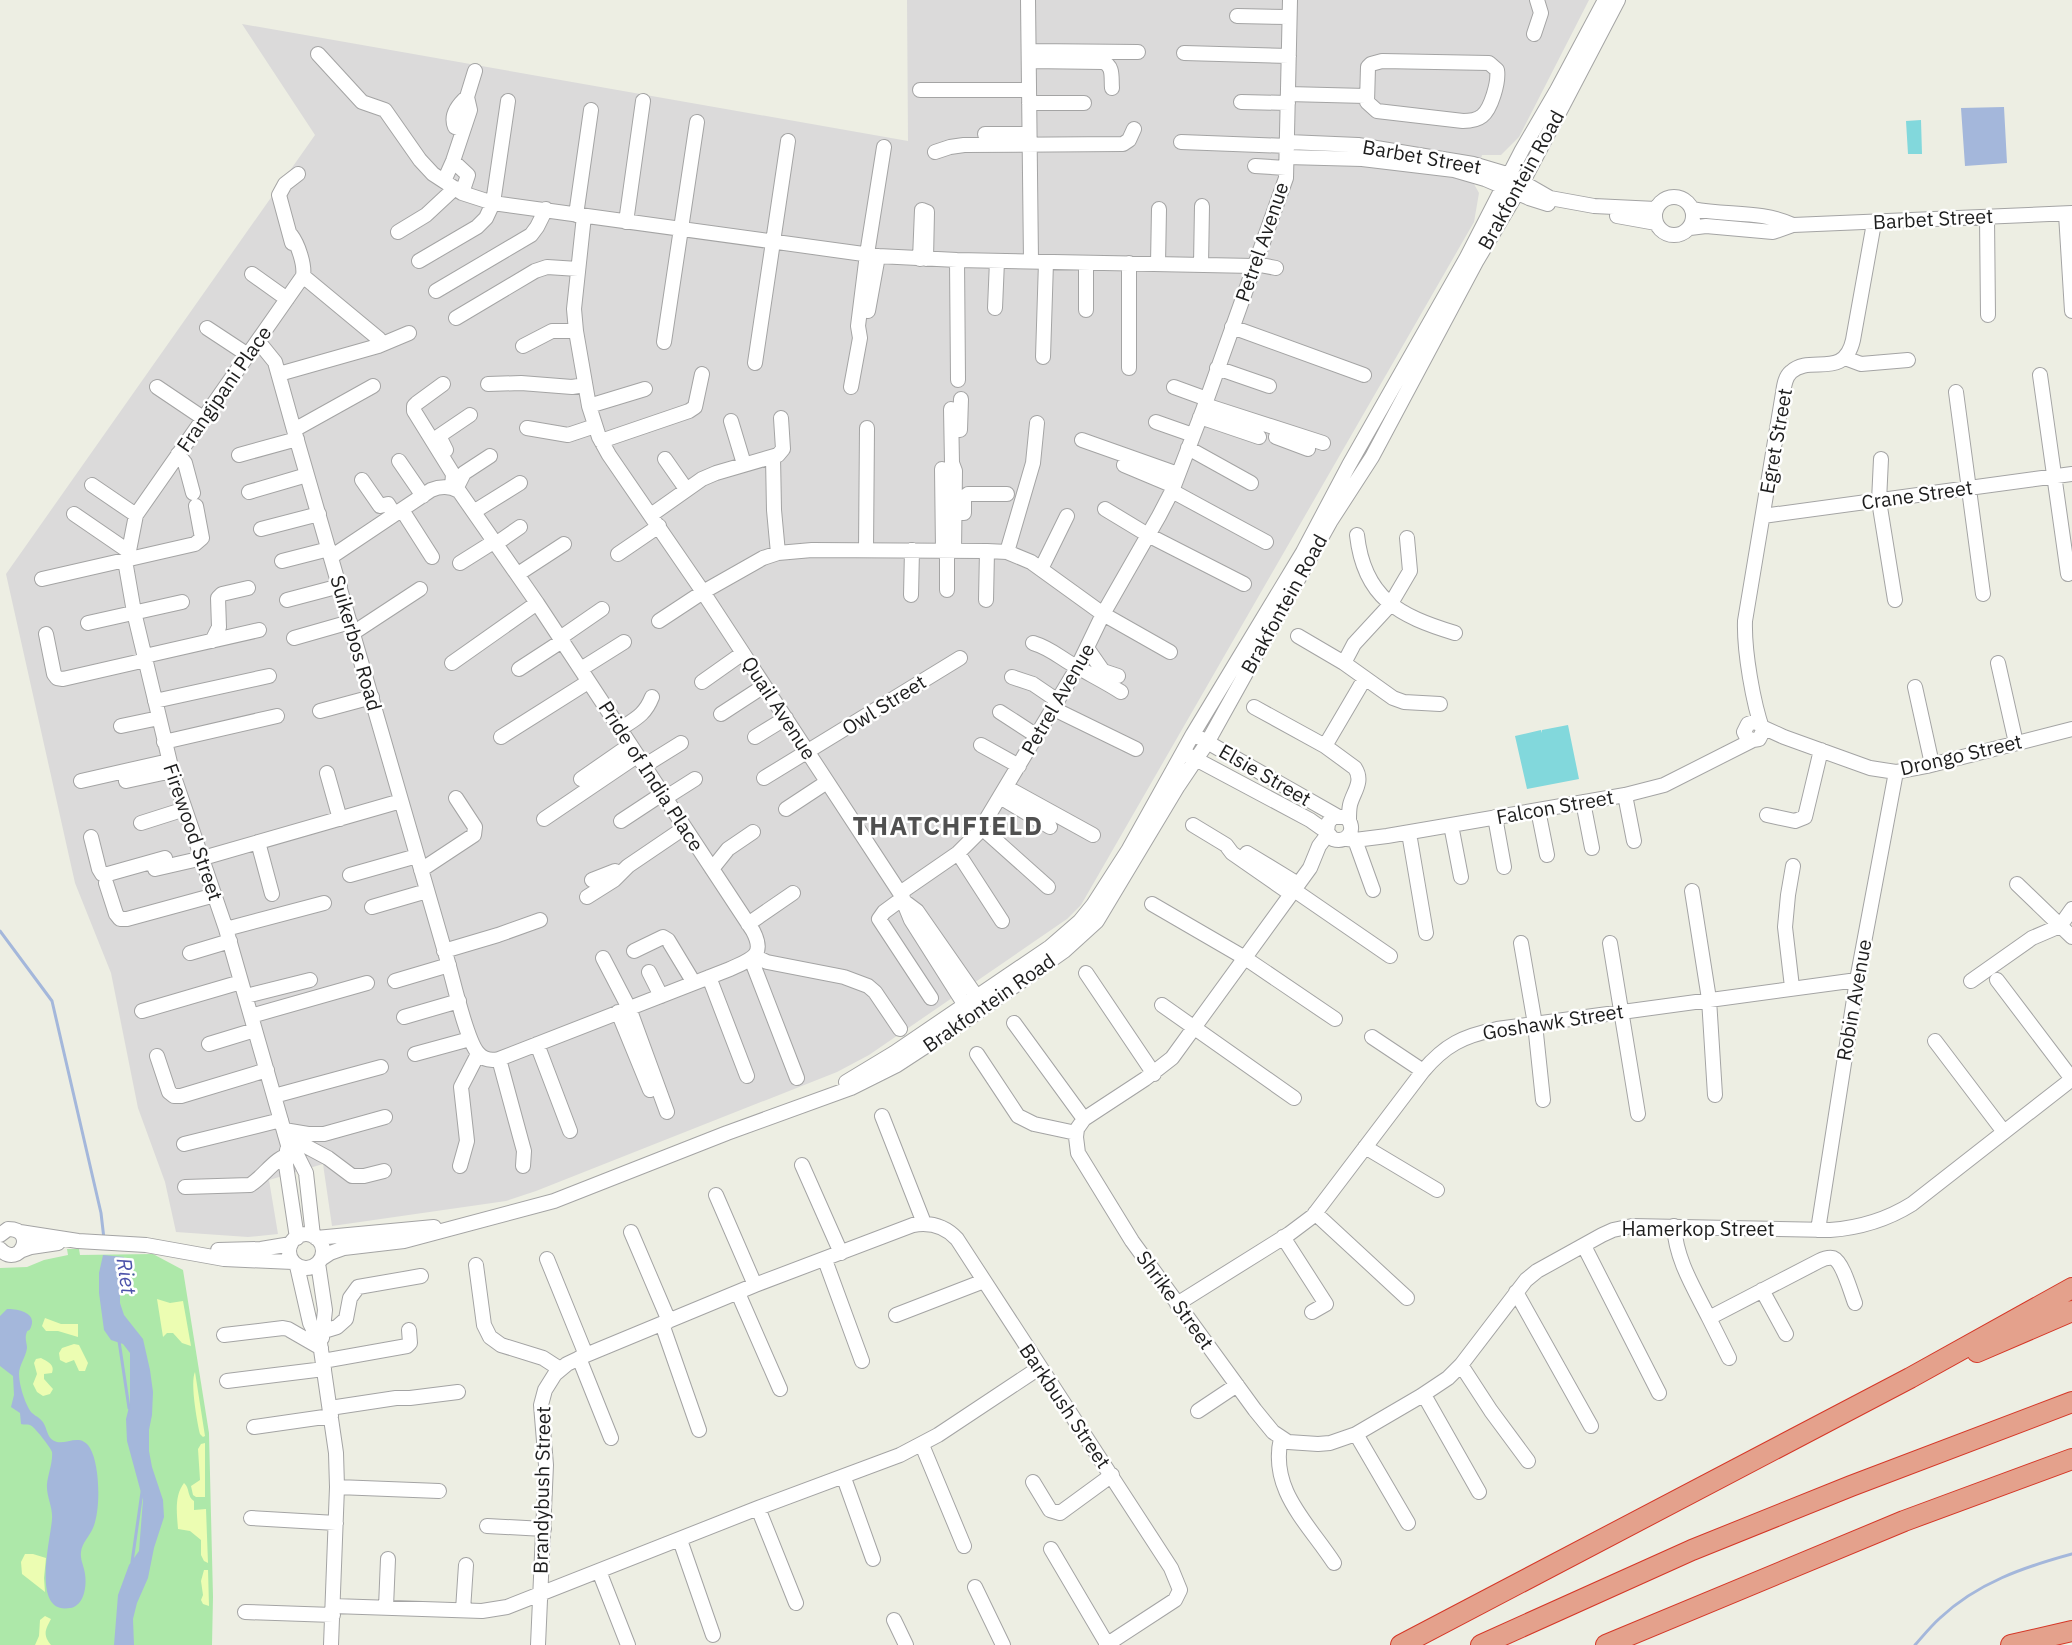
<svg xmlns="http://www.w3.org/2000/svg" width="2072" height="1645" font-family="'IBM Plex Sans',sans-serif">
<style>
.residential{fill:#dbdada}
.grass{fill:#ade8a9}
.sand{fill:#ecfdb2}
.pitch{fill:#82d8dc}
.water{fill:#a4b7db}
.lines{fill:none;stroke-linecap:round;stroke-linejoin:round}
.stream{stroke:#a4b7db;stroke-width:3}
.minor-casing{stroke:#a4a4a4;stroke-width:16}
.highway-casing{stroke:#d53727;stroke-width:22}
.minor{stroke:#fff;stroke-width:14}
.highway{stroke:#e4a18c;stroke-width:20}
.labels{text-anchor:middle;stroke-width:5;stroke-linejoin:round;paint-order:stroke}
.street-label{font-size:20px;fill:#1d1d1d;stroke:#fff}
.water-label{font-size:21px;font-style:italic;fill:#4c52aa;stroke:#fff}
.district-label{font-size:26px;font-weight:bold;letter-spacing:1.5px;fill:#505050;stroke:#fff}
</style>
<rect width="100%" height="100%" fill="#edeee3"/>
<path class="residential" d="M907 0H1589L1519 137 1501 155H1482L1474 184 1479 193 1474 222 1081 905 1067 919 869 1055 837 1072 536 1191 506 1201 332 1226 323 1164 269 1180 278 1234 248 1237 176 1232 165 1182 138 1108 111 973 75 883 6 574 315 135 242 24 908 141Z"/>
<path class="grass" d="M67 1249H79L80 1255 153 1254 183 1270 209 1433 213 1597 212 1645H0V1268L27 1267 44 1260 68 1255Z"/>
<path class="sand" d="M157 1299 170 1303 183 1301 191 1346 182 1343 173 1333H167L163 1337Z
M45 1318 61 1324H78V1337L58 1331H46L42 1326Z
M74 1344 79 1345 88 1363 85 1371H79L74 1360 66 1363 60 1360 59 1353 62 1348Z
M41 1358C48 1362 55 1364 52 1373L44 1374V1379L53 1389 50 1394 43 1396 37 1392 33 1384 37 1374 34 1363 36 1359Z
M195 1372 205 1436 203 1437 200 1434C197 1421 190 1383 195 1372Z
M205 1443V1497H196L193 1495 191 1486 200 1480 198 1449 201 1444Z
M184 1483C190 1488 187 1497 194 1501V1510L206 1509 208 1563 204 1561 201 1555V1540L190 1531 178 1529C177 1514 174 1496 184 1483Z
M25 1554H33L46 1558 44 1578 45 1592 22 1574 21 1562Z
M204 1570H208L209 1606 203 1604 201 1600 203 1595 201 1581Z
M45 1616 51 1619C46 1629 42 1634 51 1645H35L39 1636 40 1620Z"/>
<path class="pitch" d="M1921 120 1922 154H1908L1906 121Z
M1568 725 1579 779 1527 789 1515 736 1541 730 1542 733V730Z"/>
<path class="water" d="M2004 107 2007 163 1965 166 1961 108Z
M103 1255 124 1257 126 1282 120 1294V1303L124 1315 143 1339 150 1370 153 1392 152 1415 149 1430V1451L152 1467 163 1500 164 1517 154 1548 148 1578 137 1603 133 1619 134 1645H114L118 1595 129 1565 139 1551 143 1500 127 1441 126 1419 130 1403V1353L123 1344 111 1340 104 1330 99 1293V1273Z
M7 1309C17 1309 37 1312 31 1327 28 1334 28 1327 26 1335 25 1339 27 1344 27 1348 26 1357 19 1365 19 1374 19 1384 24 1400 29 1409 32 1415 38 1416 42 1421 48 1428 46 1439 57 1442 68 1444 81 1433 90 1448 100 1465 101 1510 93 1528 89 1537 82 1543 81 1552 80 1560 84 1566 85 1574 87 1586 84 1606 70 1608 30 1615 51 1538 52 1519 53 1507 46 1496 47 1484 48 1474 53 1462 52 1452 51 1448 34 1426 30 1425 27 1424 24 1425 21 1424L20 1413 11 1407 14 1395 13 1376 0 1366V1316Z"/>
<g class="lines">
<path class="stream" d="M0 931 52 1001 101 1213 104 1239
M119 1341 129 1408
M132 1562 142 1492
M1915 1645C1923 1636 1931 1626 1940 1618 1977 1583 2024 1567 2072 1554"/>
<defs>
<path id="minor" d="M1028 0 1031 261
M1237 16 1289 17
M1534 34 1541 13 1537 0
M1030 51 1138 52
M1184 53 1289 56
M318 54 362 102 385 110 420 160 433 174 462 193 493 203 878 256 957 260 1254 266
M1030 61 1103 62C1114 66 1111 78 1112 88
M1382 61 1489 63 1497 70C1499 82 1491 109 1482 116 1477 120 1470 121 1463 121L1377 111 1367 102 1368 67 1371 64Z
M920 90H1029
M1288 94 1366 96
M1241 102 1288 103
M1029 103H1084
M463 130 455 127C450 115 458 105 467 97
M985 134H1029
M1181 142 1288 146
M1288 142 1358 145 1473 164 1510 175 1550 198 1594 206 1656 209
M935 152 950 147 964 145 1123 144 1129 140 1134 129
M1287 157 1362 159 1454 170 1485 179 1529 198 1548 204
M453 161 468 175 462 193
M1255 166 1286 168
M444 181 453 161 470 110 467 97 475 71
M1655 216a19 19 0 1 1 38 0a19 19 0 1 1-38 0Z
M1693 209C1727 216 1761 210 1793 225
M2066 214 2072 311
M576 215 591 110
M584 216 574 309 576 331 589 406 599 437 609 455 701 589 900 893 911 920 968 1010
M1617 216 1656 223
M1987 217 1988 315
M626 222 643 101
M1690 228 1706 226 1773 232 1793 225 2072 213
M398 232 426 215 455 188
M291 235C298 244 305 265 303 276L136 515 126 566 134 612 172 771 226 929 288 1145 298 1157 306 1173 313 1236
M292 243 279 195 285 184 298 174
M920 259 922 210 927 212 926 259
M957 260 958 380
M419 261 477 227 486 218 493 203 508 101
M1086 263V310
M1158 264 1159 209
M1255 264 1276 268
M1201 265 1202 206
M252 274 287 299
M303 276 379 339
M436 291 531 235 537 227 546 209
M995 308 997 261
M868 311 878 256
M456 318 535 271 547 267 578 269
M1232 327 1364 375
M207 328 248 355
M258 341 275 362 294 430 447 959C453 979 466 1040 478 1053 484 1060 491 1061 499 1059L730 969C751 959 766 956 753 931L537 603 459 491C449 486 441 486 431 490L331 557
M664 342 697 122
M523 346 552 331H576
M1043 357 1046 262
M1845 358 1861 364 1908 360
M755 363 788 141
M1129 368V263
M1217 368 1269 386
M279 374 378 346 409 333
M2040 375 2068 574
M443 384 417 403 414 406V411L453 474 452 488
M488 384 521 383 572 387 585 385
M157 387 203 418
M851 387 860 338 858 326 867 254 884 147
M1174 387 1207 399
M1956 392 1983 594
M1205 405 1323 443
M589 406 645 389
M951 409 952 463 955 471 954 551
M1200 417 1259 437
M731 421 744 464
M1156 422 1193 435
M527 428 568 435 595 426
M294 430 373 386
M960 430 961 399
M1276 437 1308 449
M1082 440 1178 474
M601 441 689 411 695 407 702 374
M1188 448 1251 483
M446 450 439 436 470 415
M178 454 185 463 193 493
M239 455 297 439
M773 457 774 510 778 553
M665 459 686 489
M1881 459 1879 501 1895 600
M399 461 423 496
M1124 465 1174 486
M942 469 943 550
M362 480 380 506 388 504 394 514
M92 485 136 515
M456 489 464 473 490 456
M1172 491 1266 542
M249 492 307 475
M1105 509 1148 535 1244 584
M402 510 432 557
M475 511 520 483
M964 513V497L968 494H1007
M74 514 128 551
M651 515 702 479 716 473 778 455 783 449 781 418
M1763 516 2072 474
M261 529 319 514
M1357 535C1364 598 1399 616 1455 633
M497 543 520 527
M866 550 867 428
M1007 552 1033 463 1037 423
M618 554 659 526
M282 561 329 549
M460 563 495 541
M1041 569 1067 516
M518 574 564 544
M42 579 195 544 202 538 196 506
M947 590V550
M911 595 912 550
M287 600 340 586
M986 600 987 551
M659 621 703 592 763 558 778 553 812 550 987 551 1007 552 1031 562 1103 614 1170 652
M88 623 182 602
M353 633 420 589
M46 634 54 674 57 678 63 679 146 660
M1298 636 1344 663 1365 678 1325 746
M294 638 350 622
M560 638 602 609
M212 641 219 627 218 598 222 594 248 588
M1033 643C1053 649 1062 660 1079 668 1093 676 1107 683 1121 692
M1087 648 1103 671 1118 676
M145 656 259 630
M452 663 537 603
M1344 663 1354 644 1390 605 1410 571 1407 538
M1998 663 2016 743
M519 669 562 641
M581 669 624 642
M1012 677 1033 684 1058 701
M1365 678 1393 698 1404 702 1440 704
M702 682 743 653
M1915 687 1932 764
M155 701 269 676
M1254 707 1325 746 1355 768C1364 782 1353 792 1350 805 1349 810 1349 815 1349 820
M1054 709 1136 749
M320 711 372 697
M1000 712 1037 736
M721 714 764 686
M1760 724 1754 722 1748 724 1744 732 1747 738 1753 740 1759 739 1763 731C1753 703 1744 651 1745 621L1783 393C1784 386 1785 377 1791 372 1810 354 1844 380 1853 340L1874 223
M121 726 159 718
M1762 727 1784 737 1870 768 1896 772 1927 766 2072 729
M620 729C635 719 645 715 652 697
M501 737 588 682
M755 737 786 718
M1200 738 1337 816
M164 742 277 716
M981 745 1019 766
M1188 755 1310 820 1327 832 1333 839C1349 844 1357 828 1346 817H1333L1328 823 1327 832
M644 766 681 743
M327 773 340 819
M764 778 960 658
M581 779 630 745
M81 781 169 761
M126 781 172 771
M1006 787 1093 835
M1625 795 1634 841
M1000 797 1050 827
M665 798 695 779
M1583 802 1592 848
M786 809 827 782
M1538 810 1547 855
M1767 815 1795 821 1805 817 1821 750
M1495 817 1504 867
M544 819 637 756
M621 821 662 794
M141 823 185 809
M1193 825 1226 845 1232 853 1291 894
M1451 825 1461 877
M982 828 1048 887
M1409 833 1426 933
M1328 834 1319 846 1310 868 1172 1058 1145 1079 1084 1119 1077 1129 1076 1137 1078 1153 1132 1241 1255 1410 1273 1432 1288 1442 1318 1444 1330 1443 1356 1434 1421 1396 1448 1378 1461 1365 1526 1280 1537 1271 1602 1235 1613 1230 1632 1226 1830 1230C1858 1228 1888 1219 1912 1204L2072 1079
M91 837 99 869 102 874H108L165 858
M1347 839 1355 840 1387 836 1625 795 1664 785 1753 740
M1355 840 1373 890
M258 842 272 894
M958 853 1002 921
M1247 853 1298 884
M155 869 203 858 401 801
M712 869 728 849 753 832
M421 870 474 835 475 827 456 798
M350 875 417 856
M592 880 615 871
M106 883 116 914 120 919H127L215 895
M2017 884 2072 937
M1294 890 1390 956
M1692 891 1709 999 1715 1095
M900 893 958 853 978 833 1077 668 1103 614 1159 516 1172 491 1203 410 1286 178 1290 0
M587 897 614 880 628 866 684 828
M903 898 884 912 879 919 931 998
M905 902 917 911 981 1003
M1152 904 1245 958 1335 1019
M372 907 427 891
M748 924 793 893
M226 929 324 903
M1521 943 1535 1024 1543 1100
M1610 943 1638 1114
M444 951 498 935 540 920
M634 951 663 937 668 940 694 983
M190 953 230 941
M754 956 767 962 844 977 868 986 875 992 900 1029
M603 958 629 1008 667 1112
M751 959 797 1078
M649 972 661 996
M1086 973 1154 1074
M709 977 747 1076
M1997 980 2072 1079
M395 981 449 965
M1971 981 2032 938 2060 926 2072 909
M1792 987 1785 927 1788 895 1793 866
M246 996 310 980
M1162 1005 1294 1098
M142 1011 241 982
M618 1012 650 1090
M251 1016 367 983
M404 1017 459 1001
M1014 1023 1084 1119
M1372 1037 1423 1071
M1935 1041 2004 1132
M209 1044 255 1030
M537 1044 570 1131
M415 1054 470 1039
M977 1054 1018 1116 1034 1124 1076 1133
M157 1056 169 1092 174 1096H181L267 1070
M499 1059 521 1140 524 1151 523 1166
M846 1082 894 1053 1050 947 1080 921 1093 905 1129 849 1193 734 1303 552 1349 465 1467 257 1522 150 1557 90 1605 0
M274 1096 381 1067
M882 1116 924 1223
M284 1130 308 1134H324L385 1117
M285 1135 328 1158 352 1176H364L384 1171
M184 1144 281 1120
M1365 1147 1437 1190
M287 1150 286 1165 297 1238
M802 1165 841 1253
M460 1166 467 1141 461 1087 478 1054
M185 1187 250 1185C266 1175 274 1157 294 1153
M716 1195 755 1285
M1315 1213 1407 1298
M1674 1226C1676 1260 1694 1288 1709 1318
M1818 1230 1857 980 1896 772
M20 1232 78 1241 146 1245 224 1259 293 1262
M631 1232 669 1321
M289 1251a17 17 0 1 1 34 0a17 17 0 1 1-34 0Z
M0 1235 8 1229C38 1229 20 1270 0 1249
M1283 1237 1326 1304 1312 1312
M316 1238 434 1227
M1584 1246 1659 1393
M218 1250 261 1249 291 1244
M20 1251 31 1247 58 1243
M321 1259 330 1253 344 1248 404 1241 554 1201 727 1133 851 1088 897 1065 972 1016 1064 951 1097 921 1178 786 1207 743 1330 522 1372 457 1476 262 1517 193 1618 0
M547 1259 586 1355
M825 1260 862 1361
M318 1263 325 1310 322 1338
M476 1265 484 1325 490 1337 501 1345 543 1358 560 1369
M297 1266 310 1323 320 1343 336 1453 337 1487 331 1645
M1762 1290 1786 1334
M1516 1292 1591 1426
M738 1293 780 1389
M1177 1304 1289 1234 1313 1216 1423 1071C1445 1045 1463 1036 1497 1029L1857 980
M896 1315 984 1281
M662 1324 699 1430
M324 1331 337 1327 346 1319 350 1298 358 1287 421 1276
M224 1335 283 1328 288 1329 321 1348
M579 1358 611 1438
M1729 1358 1709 1318 1819 1261C1823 1259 1828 1257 1833 1258 1843 1262 1851 1293 1855 1303
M323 1361 407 1346 410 1343 409 1330
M1461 1365 1491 1411 1528 1461
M227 1381 324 1369
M1424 1395 1479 1492
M330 1408 396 1398H410L458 1392
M1198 1411 1237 1385
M254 1427 331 1416
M1356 1434 1408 1523
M1281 1438C1269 1490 1308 1523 1334 1563
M922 1445 964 1546
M844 1478 873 1559
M1033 1482 1050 1510 1060 1513 1112 1475
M337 1487 439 1491
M758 1508 796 1603
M251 1518 336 1523
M487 1526 544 1529
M680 1540 713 1635
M1051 1549 1107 1644
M599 1571 628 1645
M975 1587 1003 1645
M333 1606 482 1611 507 1607 758 1508 900 1455 938 1435 1039 1368
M386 1607 388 1559
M463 1610 466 1565
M245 1612 333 1615
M894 1620 906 1645
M538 1645 546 1465 541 1405 545 1390 555 1374 567 1364 586 1355 755 1285 913 1225C930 1222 945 1226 957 1239L1171 1568 1180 1590 1175 1600 1106 1645"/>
<path id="highway" d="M1977 1352 2072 1311
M1401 1645 1910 1378 2072 1288
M1481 1645 1692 1550 1851 1486 2072 1402
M1606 1645 1904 1521 2072 1459
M2011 1645 2072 1631"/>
</defs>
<use href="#minor" class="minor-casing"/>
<use href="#highway" class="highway-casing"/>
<use href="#minor" class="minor"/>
<use href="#highway" class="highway"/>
</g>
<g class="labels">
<g class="street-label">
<text transform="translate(1422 157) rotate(10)" y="7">Barbet Street</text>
<text transform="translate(1521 180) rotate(-61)" y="7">Brakfontein Road</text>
<text transform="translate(1933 219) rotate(-3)" y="7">Barbet Street</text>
<text transform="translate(1262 242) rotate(-71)" y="7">Petrel Avenue</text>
<text transform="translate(224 389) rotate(-55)" y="7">Frangipani Place</text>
<text transform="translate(1776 441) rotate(-80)" y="7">Egret Street</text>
<text transform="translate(1917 495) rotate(-8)" y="7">Crane Street</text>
<text transform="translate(1284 604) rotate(-61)" y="7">Brakfontein Road</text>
<text transform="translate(356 643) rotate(74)" y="7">Suikerbos Road</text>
<text transform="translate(1058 699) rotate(-60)" y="7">Petrel Avenue</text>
<text transform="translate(884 705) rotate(-32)" y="7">Owl Street</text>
<text transform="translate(779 708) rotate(57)" y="7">Quail Avenue</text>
<text transform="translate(1961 755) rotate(-13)" y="7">Drongo Street</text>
<text transform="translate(1265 775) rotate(30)" y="7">Elsie Street</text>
<text transform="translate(651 776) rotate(57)" y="7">Pride of India Place</text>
<text transform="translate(1555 807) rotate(-10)" y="7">Falcon Street</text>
<text transform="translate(193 832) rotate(71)" y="7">Firewood Street</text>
<text transform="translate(1854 1000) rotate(-80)" y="7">Robin Avenue</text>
<text transform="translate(989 1003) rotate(-35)" y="7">Brakfontein Road</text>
<text transform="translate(1553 1022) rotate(-9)" y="7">Goshawk Street</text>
<text x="1698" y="1236">Hamerkop Street</text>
<text transform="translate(1175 1300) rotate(54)" y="7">Shrike Street</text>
<text transform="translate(1065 1406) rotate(56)" y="7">Barkbush Street</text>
<text transform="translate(542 1490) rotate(-89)" y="7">Brandybush Street</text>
</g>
<g class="water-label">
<text transform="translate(126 1276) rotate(82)" y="7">Riet</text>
</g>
<g class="district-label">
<text x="948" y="835">THATCHFIELD</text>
</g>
</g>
</svg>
